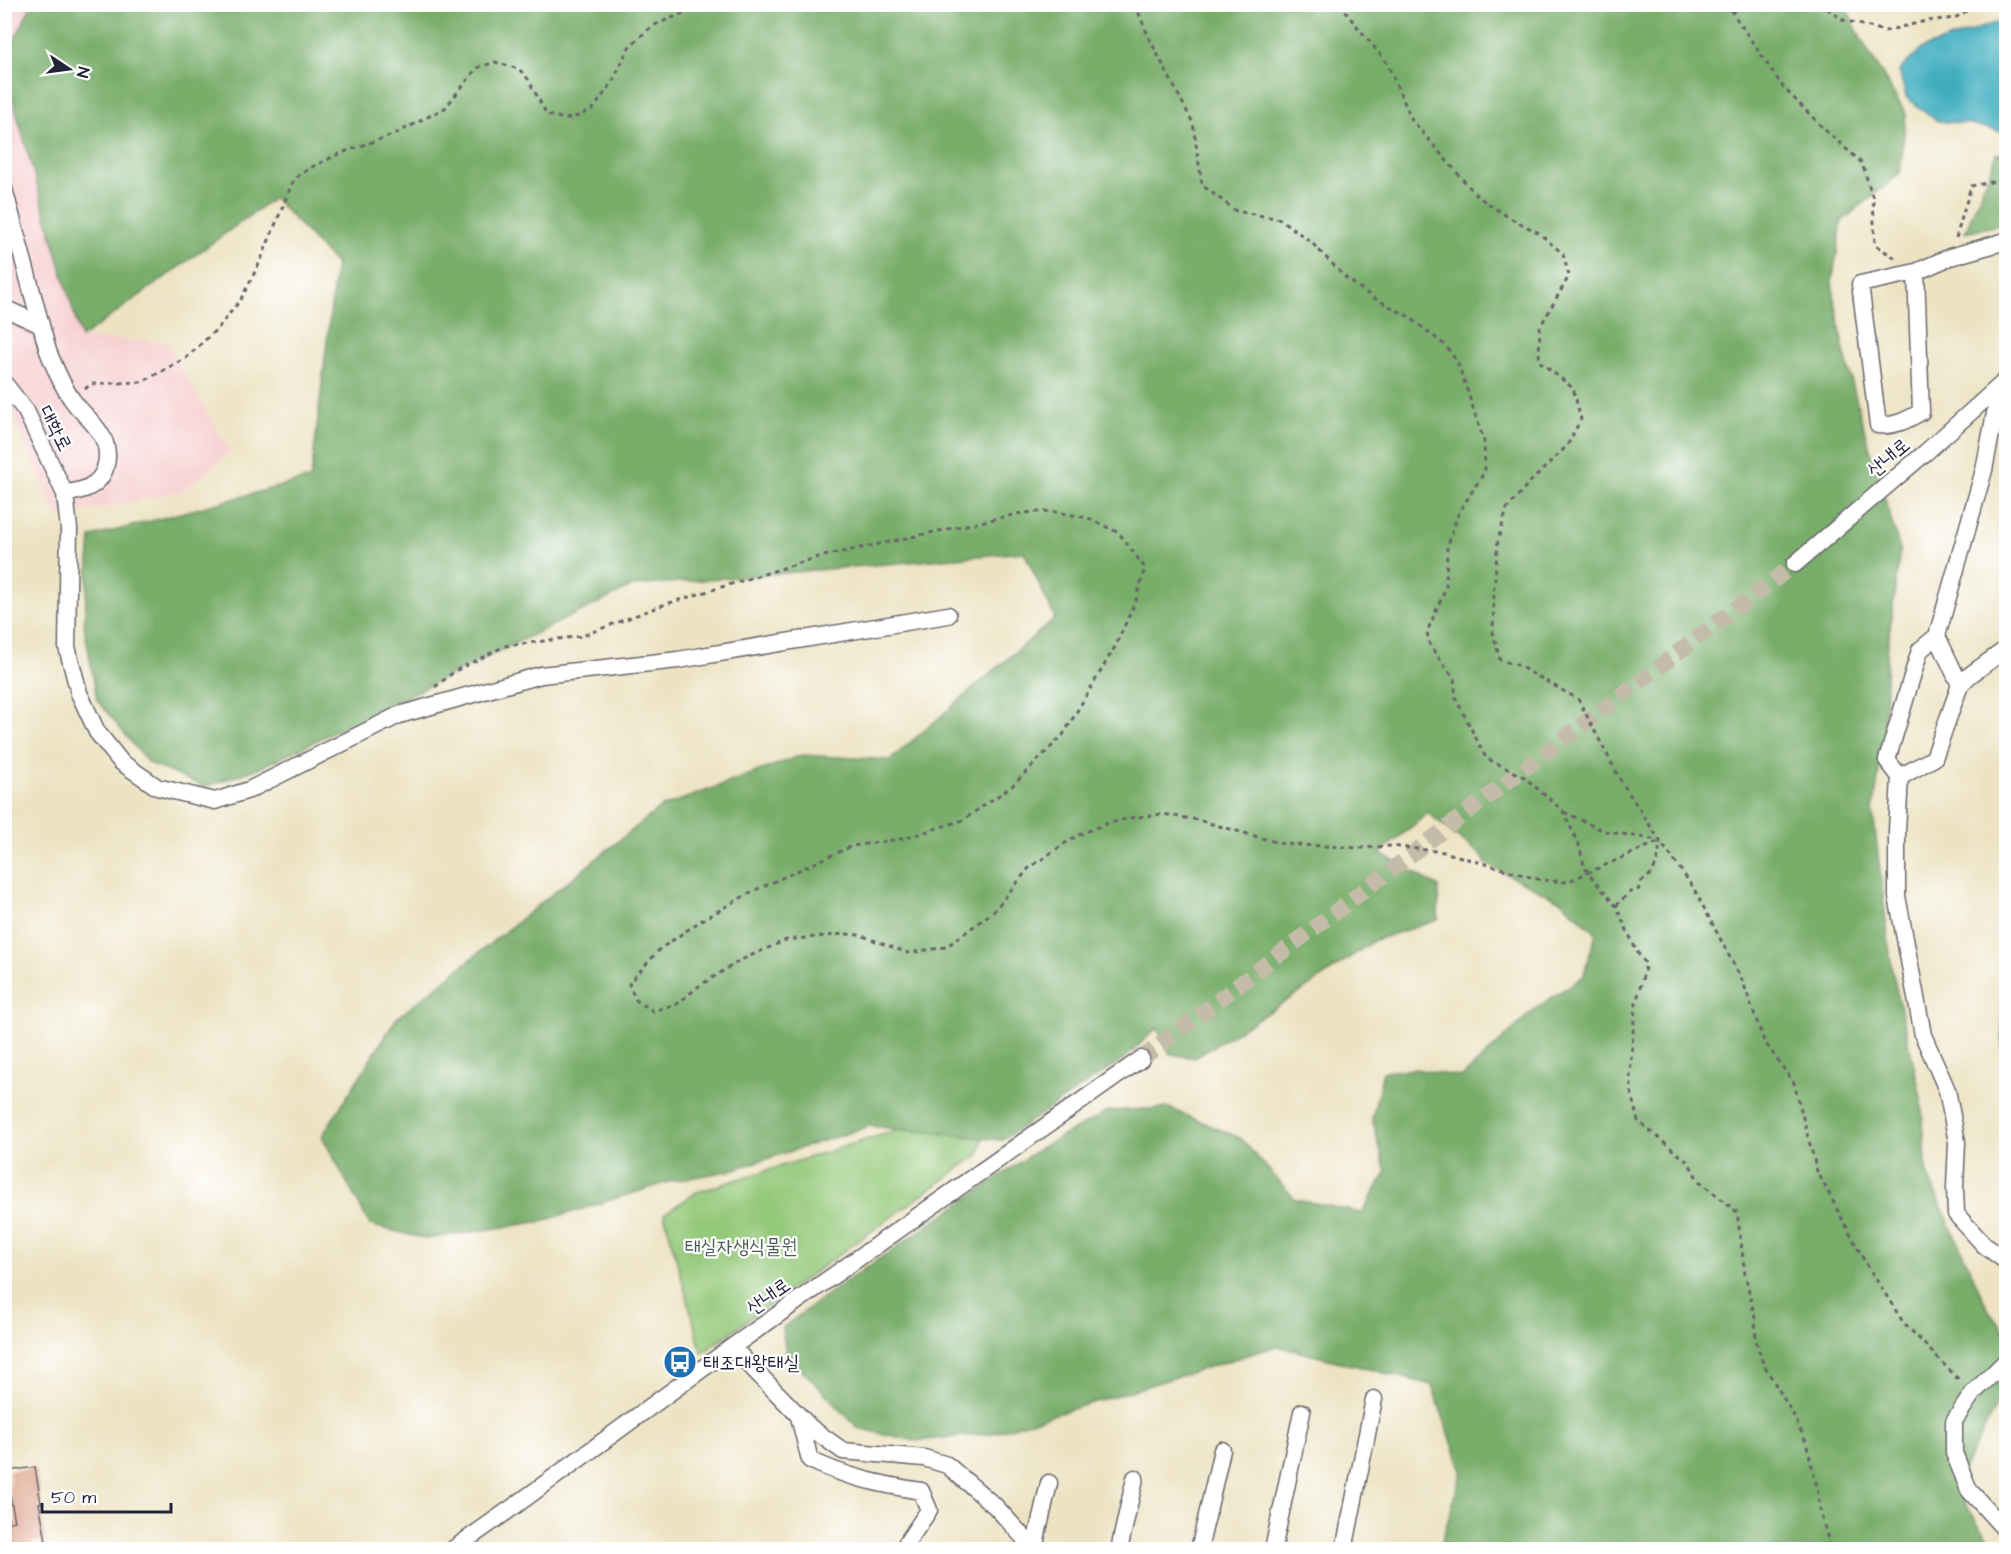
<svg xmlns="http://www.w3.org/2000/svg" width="2011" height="1554" font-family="'Architects Daughter','Poor Story',sans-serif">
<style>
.built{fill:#f7cfd0}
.green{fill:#95c97a;stroke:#5c765a;stroke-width:1.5}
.forest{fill:#78ad6a;stroke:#4d6852;stroke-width:1.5}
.water{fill:#40adbf;stroke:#31687d;stroke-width:1.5}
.building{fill:#d9967b}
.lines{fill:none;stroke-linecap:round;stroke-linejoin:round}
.minor-tunnel{stroke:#c4bca8;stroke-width:16;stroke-dasharray:16 8;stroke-linecap:butt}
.minor-casing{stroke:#69666b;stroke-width:19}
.path{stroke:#69666b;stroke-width:3;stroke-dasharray:4.5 4.5;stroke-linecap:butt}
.minor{stroke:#fff;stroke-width:16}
.labels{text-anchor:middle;stroke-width:4.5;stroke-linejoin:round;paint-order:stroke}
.street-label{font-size:20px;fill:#22223b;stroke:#fff}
.park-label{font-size:20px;fill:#4a5c51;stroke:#fff}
.poi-label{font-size:20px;fill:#22223b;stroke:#fff;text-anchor:start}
</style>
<rect width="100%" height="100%" fill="#fff"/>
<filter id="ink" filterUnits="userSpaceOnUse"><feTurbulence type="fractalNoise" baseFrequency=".0167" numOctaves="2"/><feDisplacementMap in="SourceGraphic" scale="12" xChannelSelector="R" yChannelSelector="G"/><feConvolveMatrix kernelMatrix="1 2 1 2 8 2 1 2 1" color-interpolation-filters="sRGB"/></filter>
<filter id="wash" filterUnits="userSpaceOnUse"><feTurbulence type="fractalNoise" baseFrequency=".008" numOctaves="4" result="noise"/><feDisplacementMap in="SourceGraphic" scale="24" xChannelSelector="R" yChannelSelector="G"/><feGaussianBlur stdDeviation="1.35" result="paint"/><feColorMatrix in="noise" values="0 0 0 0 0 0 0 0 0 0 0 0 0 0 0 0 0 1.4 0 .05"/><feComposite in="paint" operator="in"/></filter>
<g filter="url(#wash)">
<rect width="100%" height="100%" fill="#ede3c3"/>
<path class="built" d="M5 5H32L5 62Z
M4 73 81 338 166 342 230 452 182 491 57 517 11 411 5 405Z"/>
<path class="green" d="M972 1107 985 1128 979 1154 702 1353 664 1214 697 1192Z"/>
<path class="forest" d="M32 4 1845 5 1862 41 1906 114 1900 173 1842 221 1832 283 1844 351 1862 422 1900 550 1887 653 1884 738 1873 812 1892 970 1921 1097 1927 1174 1988 1309 2006 1333V1387L1954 1487 1995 1549H1440L1462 1471 1432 1385 1277 1346 994 1433 915 1441 858 1428 786 1353 782 1328 829 1293 1042 1147 1109 1111 1169 1108 1240 1138 1295 1199 1362 1213 1386 1173 1372 1118 1383 1072 1415 1069 1462 1077 1536 1008 1583 977 1596 933 1561 901 1486 864 1482 856 1428 813 1380 853 1439 887 1438 920 1375 940 1302 991 1195 1058 1170 1054 1157 1028 1125 1058 1002 1140 870 1126 728 1171 672 1181 543 1221 426 1239 370 1225 322 1136 396 1019 660 808 802 755 890 760 1055 618 1024 552 633 586 262 767 205 787 148 763 97 700 84 625 91 537 311 478 336 264 274 198 81 338 5 73 4 62Z
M2006 153V224L1965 232 1997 154Z
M2006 850V1060L2002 1049Z"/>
<path class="water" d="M2006 19V133L1970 124 1937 121 1906 97 1899 71 1921 49Z"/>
<g id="blocks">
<path class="building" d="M35 1467 41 1503H39L46 1541 33 1543 34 1550H15L14 1543 8 1536 5 1523 15 1521 8 1486H11L8 1471Z"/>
</g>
</g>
<g filter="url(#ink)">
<use href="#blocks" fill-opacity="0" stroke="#69666b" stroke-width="1.5"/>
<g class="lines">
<path class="minor-tunnel" d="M1141 1059 1795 564"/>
<defs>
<path id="minor" d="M4 189 48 351C55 368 62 386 73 401 81 412 93 421 100 433 112 451 109 478 87 488 80 491 72 492 65 494
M1916 272 1921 412C1907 420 1894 427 1878 425L1860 284 1916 272 1950 257 2006 241
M4 308 41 325
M4 383 26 411 65 494 69 529 67 647 79 693 97 732 121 762 157 787 215 801 249 790 399 715 541 675 678 660 948 615
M2006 390 1997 403 1984 470 1937 636 1920 650 1887 760 1900 777 1897 831V896L1923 1035 1947 1090 1957 1142 1955 1187 1956 1214 1984 1245 2006 1261
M1795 564 1925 453 2004 382
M1960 685 1970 675 2006 649
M1900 777 1934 758 1960 685 1937 636
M732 1347 811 1428 843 1451 924 1458 947 1465 996 1507 1035 1550
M2006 1361 1973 1393 1954 1421V1453L1969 1490 2006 1531
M799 1417 810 1460C845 1477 883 1485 921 1491L929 1510 902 1550
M4 1546 5 1550
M1034 1548 1049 1483
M452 1550 516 1505 732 1347 1141 1059
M1119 1550 1135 1478
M1199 1550 1222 1450
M1273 1550 1302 1412
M1344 1550 1374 1399"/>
</defs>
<use href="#minor" class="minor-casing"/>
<path class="path" d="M1135 4 1149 38 1193 123 1202 185 1236 211 1280 219 1311 242 1346 278 1372 297 1408 316 1446 346 1458 363 1484 441 1485 471 1458 514 1447 548 1446 587 1427 632 1430 646 1454 678 1456 699 1486 758 1524 777 1563 811 1579 845 1584 865 1588 873 1616 906 1637 952 1646 964 1635 1008 1630 1073 1632 1097 1638 1121 1689 1163 1698 1180 1737 1212 1745 1274 1755 1318 1756 1341 1763 1363 1794 1416 1806 1442 1817 1487 1821 1515 1831 1550
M1339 4 1387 63 1412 120 1477 196 1508 217 1539 233 1563 254 1569 276 1540 327 1539 361 1573 388 1581 419 1567 446 1528 484 1507 509 1498 540 1494 590 1493 633 1500 660 1517 665 1578 699 1621 781 1660 841 1693 887 1743 982 1764 1041 1794 1083 1817 1171 1865 1262 1903 1322 1961 1382
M1724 4 1732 12 1783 87 1825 130 1862 163 1873 199 1875 245 1897 259
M1819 4 1828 9 1843 20 1885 31 1926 21 1955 18 1978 4
M1732 12 1750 4
M1956 238 1971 186 2006 179
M85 389 91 384 142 382 186 358 219 327 241 299 260 262 294 179 310 168 341 153 395 134 445 108 477 68 495 62 519 69 528 79 547 115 566 119 579 116 594 108 613 81 629 47 652 26 706 4
M435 687 455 671 505 646 582 636 663 605 819 557 1022 513 1051 511 1088 518 1119 533 1145 568 1136 600 1116 645 1063 735 1012 786 963 820 906 838 852 846 751 892 699 922 660 949 630 982 629 985 636 1000 653 1011 677 1004 699 986 741 960 786 940 845 934 860 935 908 953 946 947 993 912 1029 868 1076 836 1105 824 1130 818 1162 814 1198 820 1283 844 1362 848 1390 846 1444 852 1541 880 1567 882 1660 841
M1564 812 1604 831 1658 840
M1616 906 1630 892 1639 889 1642 881C1656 874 1659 857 1660 842"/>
<use href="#minor" class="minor"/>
</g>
</g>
<defs>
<symbol id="bus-disc" viewBox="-11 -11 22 22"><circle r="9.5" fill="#1f6fb2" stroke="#fff"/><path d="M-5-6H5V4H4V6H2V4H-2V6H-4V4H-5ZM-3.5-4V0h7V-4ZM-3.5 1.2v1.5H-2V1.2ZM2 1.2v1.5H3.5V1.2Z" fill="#fff"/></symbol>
</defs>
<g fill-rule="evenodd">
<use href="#bus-disc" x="661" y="1343" width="38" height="38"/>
</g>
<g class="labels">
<g class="street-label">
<text transform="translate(56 428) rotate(63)" y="7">대학로</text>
<text transform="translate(1888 457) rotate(-40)" y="7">산내로</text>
<text transform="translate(768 1296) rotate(-35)" y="7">산내로</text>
</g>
<g class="park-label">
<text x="741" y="1253">태실자생식물원</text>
</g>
<g class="poi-label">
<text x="703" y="1369">태조대왕태실</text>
</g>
</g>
<rect width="2011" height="1554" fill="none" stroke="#fff" stroke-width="24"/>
<g transform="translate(69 69) rotate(103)" stroke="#ffffff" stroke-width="4.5" paint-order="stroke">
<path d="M0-4.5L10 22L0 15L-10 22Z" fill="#22223b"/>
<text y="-9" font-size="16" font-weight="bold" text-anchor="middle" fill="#22223b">N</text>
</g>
<path d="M42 1503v9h129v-9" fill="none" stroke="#22223b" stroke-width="3"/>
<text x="51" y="1503" font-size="18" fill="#22223b" stroke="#ffffff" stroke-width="4.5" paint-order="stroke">50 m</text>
</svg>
